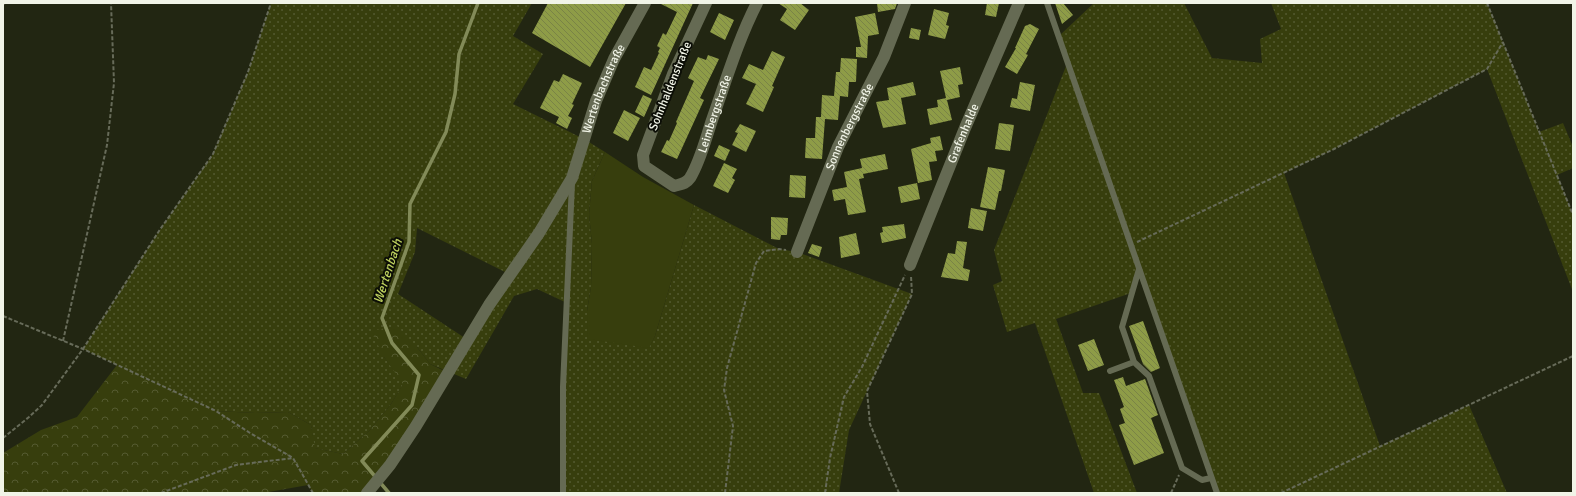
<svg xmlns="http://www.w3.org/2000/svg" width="1576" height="496" font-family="Signika,sans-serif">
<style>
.grass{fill:url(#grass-dots);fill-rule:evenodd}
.forest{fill:url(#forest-crowns)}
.garden{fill:#373e0d}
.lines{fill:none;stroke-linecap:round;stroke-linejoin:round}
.stream{stroke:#828a58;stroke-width:3.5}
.building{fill:url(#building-back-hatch)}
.path{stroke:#676b59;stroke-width:2;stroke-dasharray:4 2;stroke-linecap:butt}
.lane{stroke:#656a53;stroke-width:6}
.street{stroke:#656a53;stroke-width:12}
.labels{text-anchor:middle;stroke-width:4;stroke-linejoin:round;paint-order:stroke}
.street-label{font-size:12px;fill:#f1f4e7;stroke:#0c0e06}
.water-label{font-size:13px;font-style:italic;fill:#bed15e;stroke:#0c0e06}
</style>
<defs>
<pattern id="grass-dots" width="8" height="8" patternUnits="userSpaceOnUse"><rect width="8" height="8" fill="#373e0d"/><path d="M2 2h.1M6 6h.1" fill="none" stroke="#545a30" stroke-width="1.8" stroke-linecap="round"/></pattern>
<pattern id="forest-crowns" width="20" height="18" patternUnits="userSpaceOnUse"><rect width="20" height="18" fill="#373e0d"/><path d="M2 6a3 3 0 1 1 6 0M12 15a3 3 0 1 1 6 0" fill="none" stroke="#545a30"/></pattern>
<pattern id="building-back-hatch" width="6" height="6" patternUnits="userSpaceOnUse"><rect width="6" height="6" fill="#8e9c47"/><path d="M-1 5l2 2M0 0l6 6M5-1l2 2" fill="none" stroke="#798346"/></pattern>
</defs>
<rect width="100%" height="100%" fill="#222612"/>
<path class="grass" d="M271 3H532L513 36 543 54 513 104 584 139 605 152 592 181 589 214 592 244 591 287 587 311 649 347 655 336 694 205 779 249 797 252 912 294 849 430 839 493H563L567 303 537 289 514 296 466 379 430 364 417 347 384 357 404 383 391 404 370 430 343 454 314 448 311 425 288 412 255 413 216 411 83 349 159 231 213 154 248 72ZM417 228 511 275 468 340 398 294 415 252Z
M1094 3H1184L1212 58 1262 63 1260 39 1281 29 1271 3H1487L1539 132 1563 123 1573 147V168L1557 175 1573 215V292L1487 69 1334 149 1284 173 1380 446 1469 405 1507 493H1217L1140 270 1131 293 1056 319 1083 393H1099L1137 493H1094L1035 323 1007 332 993 285 1002 281 994 250 1068 61 1059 36Z"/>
<path class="forest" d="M397 326 417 347 430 364 449 373 367 493H313L308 485 263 493H3V453L41 430 77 417 117 365 216 411 255 413 288 412 311 425 315 448 343 454 370 430 391 404 403 384 384 357 371 331Z"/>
<path class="garden" d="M605 152 643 177 694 205 655 336 649 348 588 339 587 311 591 287 592 244 589 214 592 181Z"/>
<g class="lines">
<path class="stream" d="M389 493 362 461 412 405 419 375 392 343 382 318 409 242 410 204 446 132 455 94 459 54 478 3"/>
</g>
<path class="building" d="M548 3H626L590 67 532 33Z
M659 3H693L651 95 635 87 644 67 651 70 659 53 658 52 660 48 657 46 663 33 666 35 677 12Z
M778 3H800L809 10 795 30 780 20 787 9Z
M877 3H897L895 9 878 12Z
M987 3H999L996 17 985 15Z
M1055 3H1063L1073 15 1062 24Z
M934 9 949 13 946 25 949 26 945 39 928 35Z
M719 13 734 20 725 40 710 32Z
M875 13 879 34 868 36 867 58 856 57V47H861L855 17Z
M1030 24 1039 29 1026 54 1028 55 1017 74 1005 67 1016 48H1015L1025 26Z
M911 28 921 30 919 40 909 38Z
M772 51 785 57 772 86 774 87 763 112 746 104 756 84 742 78 749 64 763 70Z
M708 55 719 59 700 98 704 100 677 159 661 152 667 140 669 141 677 123 676 122 694 81 688 78 698 57 706 60Z
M841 58 857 59 856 82H849L848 97 840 96 838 120 825 119 822 159 805 158 806 138H815L816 117H821L822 95 834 96 836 72H840Z
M960 67 963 84 958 85 960 97 947 100 952 120 930 125 927 109 938 107 937 100 946 98 940 71Z
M563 74 582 83 572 104 574 105 568 116 572 118 567 129 556 123 559 117 540 108 554 80 559 82Z
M913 82 916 95 901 98 906 124 883 128 876 102 889 100 887 88Z
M1020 82 1035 85 1030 111 1010 107 1012 98 1017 99Z
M643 95 652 99 644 117 635 112Z
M624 110 640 118 628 141 613 133Z
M999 123 1014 125 1010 151 995 149Z
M740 124 756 131 746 152 732 145 738 133 735 132Z
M940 136 943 150 935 151 937 161 929 162 932 180 918 183 911 149 931 143 930 138Z
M719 145 730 150 725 161 714 156Z
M885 154 888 169 863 174 864 178 859 179 866 212 848 215 845 199 834 201 832 190 847 187 844 172 862 168 860 159Z
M724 163 737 169 732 178 735 180 728 193 713 186Z
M988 167 1005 170 1001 191H999L995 210 980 207Z
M790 175 806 176 805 198 789 197Z
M917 183 920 199 901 203 898 187Z
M971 208 987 211 983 231 968 228Z
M771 217 788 218 787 235H781L780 240 771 239Z
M904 224 906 238 882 243 880 233 883 232 882 227Z
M856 233 860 254 841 258 839 237Z
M957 241 967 242 963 268 970 270 968 281 941 277 948 253 955 254Z
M812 244 822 247 819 257 808 253Z
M1143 321 1160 368 1151 372 1143 364 1129 326Z
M1094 339 1104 365 1088 371 1078 345Z
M1123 377 1126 386 1145 379 1158 415 1151 418 1164 453 1134 465 1119 425 1125 423 1120 409 1124 407 1114 380Z"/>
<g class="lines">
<path class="path" d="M1487 3 1573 215
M3 4 5 3
M1137 242 1334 149 1487 69 1503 42
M3 316 83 349 216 411 250 433 293 458
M63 341 107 145 114 83 111 3
M3 438 29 417 42 405 83 349 159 231 213 154 248 72 271 3
M161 493 236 465 293 458 313 493
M725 493 733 426 724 390 727 368 756 263 764 251 779 249 786 250
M825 493 830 458 844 397 862 367 905 275
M899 493 870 424 867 391 912 294 911 276
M1171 493 1179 475
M1281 493 1573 356"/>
<path class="lane" d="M1047 3 1217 493
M1134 362 1149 376 1182 468 1202 480 1211 478
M1110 371 1134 362 1122 327 1139 269
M563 493V387L572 183"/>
<g class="street">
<path id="s1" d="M706 3 673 74 643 155 644 166 674 186C681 184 686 184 690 178 700 162 706 138 712 120 726 81 738 40 757 3"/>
<path id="s2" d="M797 252 838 147 884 57 905 3"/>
<path id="s3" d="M910 265 965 128 1019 3"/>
<path id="s4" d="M367 493 390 465 416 426 489 305 539 233 572 178 596 101 614 59 645 3"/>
</g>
</g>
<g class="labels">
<g class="street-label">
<text transform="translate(670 86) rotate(-68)" y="4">Sohnhaldenstraße</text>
<text dy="4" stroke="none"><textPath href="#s4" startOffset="471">Wertenbachstraße</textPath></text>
<text dy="4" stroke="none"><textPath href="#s1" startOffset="299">Leimbergstraße</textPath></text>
<text dy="4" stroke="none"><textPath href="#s2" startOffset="136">Sonnenbergstraße</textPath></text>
<text dy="4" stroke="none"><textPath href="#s3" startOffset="142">Grafenhalde</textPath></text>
</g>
<g class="water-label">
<text transform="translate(387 271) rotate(-72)" y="5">Wertenbach</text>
</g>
</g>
<rect width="1576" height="496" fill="none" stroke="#f1f4e7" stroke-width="8"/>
</svg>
